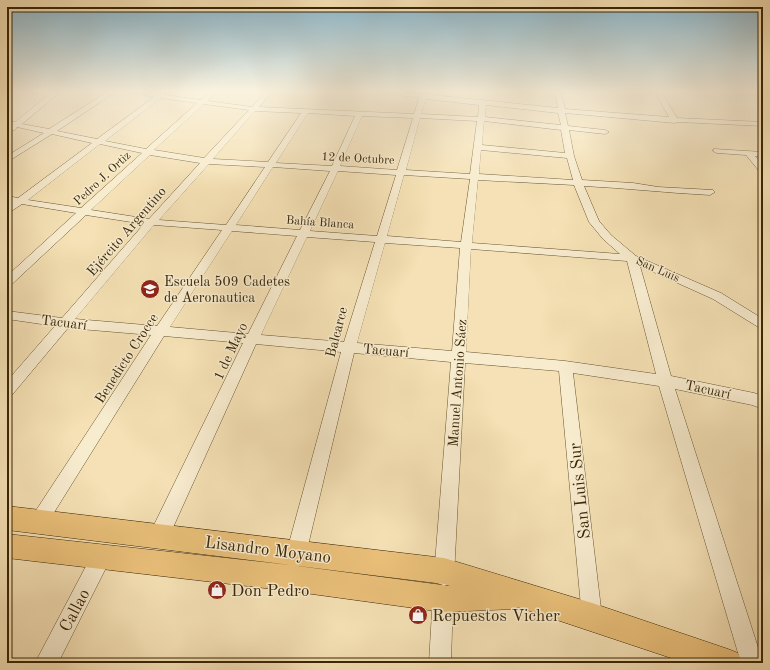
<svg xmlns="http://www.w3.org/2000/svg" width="770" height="670" font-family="'Old Standard TT',serif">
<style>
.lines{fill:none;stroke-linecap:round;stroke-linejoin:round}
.minor-casing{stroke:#685532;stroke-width:1}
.major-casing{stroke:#392607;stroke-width:1}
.minor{fill:#f8eccf;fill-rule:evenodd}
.major{fill:#eac07a;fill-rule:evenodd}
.labels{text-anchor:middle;stroke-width:3;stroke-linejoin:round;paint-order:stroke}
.far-street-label{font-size:12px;fill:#392607;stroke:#f8eccf}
.street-label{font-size:14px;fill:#392607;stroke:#f8eccf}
.poi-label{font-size:14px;fill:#392607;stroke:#f8eccf;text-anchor:start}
.near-street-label{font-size:17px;fill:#392607;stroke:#f8eccf}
.near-poi-label{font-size:17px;fill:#392607;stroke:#f8eccf;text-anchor:start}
</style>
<rect width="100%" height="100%" fill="#f5e1b5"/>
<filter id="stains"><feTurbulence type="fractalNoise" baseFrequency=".005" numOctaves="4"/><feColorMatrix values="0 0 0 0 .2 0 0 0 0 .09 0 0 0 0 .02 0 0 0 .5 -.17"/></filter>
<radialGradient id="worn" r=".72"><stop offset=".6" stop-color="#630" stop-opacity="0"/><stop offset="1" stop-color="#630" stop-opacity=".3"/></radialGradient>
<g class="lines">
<defs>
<path id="minor" d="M52 92H60L22 124 49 129 107 92H115L57 131 97 139 154 97 130 92H164L165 95 201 100 209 92H216L208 101 252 107 265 92H272L259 107 414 114 419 98 378 92H403L558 108 555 92H561L565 109 669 117 655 92H661L677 118 763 122V126L678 122 675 123 565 113 568 126 605 130 609 132 605 134 569 130 574 156 582 180 633 183 658 187 713 190 715 192 710 195C668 193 626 188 584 186L599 221 611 235 636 256 721 293 763 319V330L713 299 640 266 671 376 754 393 763 396V409L752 405 675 389 763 663H741L659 386 573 373 602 617 599 624 592 627 585 624 582 617 559 371 465 363 454 576 451 583 444 586 450 588 453 595 451 663H429L433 595 436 588 443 585 437 583 434 576 451 362 354 353 305 558 302 565 295 568 288 565 285 558 341 352 256 344 166 543 159 545 152 543 150 536 152 529 243 343 164 336 45 527 39 530 33 527 30 521 33 515 151 335 68 328 12 395 7 397V381L55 326 7 319V311L62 318 144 224 86 215 11 285 7 286V276L76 213 22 204 7 214V206L12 203 7 202V196L18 198 92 143 52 134 7 162V156L44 133 17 127 15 130H9L8 128 10 126 7 125V121L15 122ZM161 98 197 103 146 149 105 141ZM426 99 479 105 478 117 421 114ZM204 104 249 110 204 158 154 150ZM486 105 558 113 561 125 485 117ZM255 111 301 113 268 162 213 159ZM308 113 355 116 332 166 276 163ZM362 116 413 118 397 170 340 166ZM420 118 477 121 470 174 406 170ZM484 121 561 130 565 153 482 145ZM100 144 142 153 81 208 28 200ZM481 150 567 158 573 180 479 174ZM150 155 200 163 149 219 91 210ZM209 164 265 167 226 225 159 220ZM273 167 330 171 300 230 236 225ZM338 171 396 175 377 236 310 231ZM404 175 470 179 461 242 387 236ZM478 180 574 185 589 222 603 239 620 254 472 243ZM154 225 222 230 157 326 75 319ZM232 231 297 236 248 334 170 327ZM307 237 375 242 344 342 261 335ZM385 243 460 248 452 351 357 343ZM471 249 627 261 656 374 565 361 466 352Z
M736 92H763V96L739 94Z
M714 149 763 152V156H755L763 165V173L760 172 746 155 717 153 713 151Z
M102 546 109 549 112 556 58 663H35L95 549Z"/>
<path id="major" d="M7 506 444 558 592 603 728 649 738 653 742 663H686L518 607 513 609 443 612 290 591 7 558V534L290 565 450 586 444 584 7 530Z"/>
</defs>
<use href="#minor" class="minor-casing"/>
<use href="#major" class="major-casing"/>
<use href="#minor" class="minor"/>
<use href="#major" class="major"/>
</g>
<linearGradient id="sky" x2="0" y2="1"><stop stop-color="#8ab8ce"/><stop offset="0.49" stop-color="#faf2de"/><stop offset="1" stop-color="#faf2de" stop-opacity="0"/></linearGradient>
<rect width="770" height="186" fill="url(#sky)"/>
<defs>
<symbol id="school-disc" viewBox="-11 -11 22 22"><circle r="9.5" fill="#8f2418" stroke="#f8eccf"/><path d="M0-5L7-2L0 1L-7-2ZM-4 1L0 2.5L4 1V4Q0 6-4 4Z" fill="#fff"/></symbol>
<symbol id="shop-disc" viewBox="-11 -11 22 22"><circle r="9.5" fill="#8f2418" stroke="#f8eccf"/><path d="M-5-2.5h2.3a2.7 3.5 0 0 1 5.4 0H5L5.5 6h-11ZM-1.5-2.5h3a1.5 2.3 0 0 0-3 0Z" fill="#fff"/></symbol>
</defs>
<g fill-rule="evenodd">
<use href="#school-disc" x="139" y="278" width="22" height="22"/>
<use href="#shop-disc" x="206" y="579" width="22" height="22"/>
<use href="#shop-disc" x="407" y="604" width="22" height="22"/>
</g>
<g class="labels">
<g class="far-street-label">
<text transform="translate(358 158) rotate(3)" y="4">12 de Octubre</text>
<text transform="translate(102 178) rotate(-43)" y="4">Pedro J. Ortiz</text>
<text transform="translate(320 222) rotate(4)" y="4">Bahía Blanca</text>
<text transform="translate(658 269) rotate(24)" y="4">San Luis</text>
</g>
<g class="street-label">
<text transform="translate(126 231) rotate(-49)" y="5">Ejército Argentino</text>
<text transform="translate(64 322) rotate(7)" y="5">Tacuarí</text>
<text transform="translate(336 332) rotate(-75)" y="5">Balcarce</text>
<text transform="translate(386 350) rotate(5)" y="5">Tacuarí</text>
<text transform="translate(230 351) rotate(-65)" y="5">1 de Mayo</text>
<text transform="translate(126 358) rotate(-57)" y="5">Benedicto Crocce</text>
<text transform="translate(457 383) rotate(-86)" y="5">Manuel Antonio Sáez</text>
<text transform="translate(708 389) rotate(12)" y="5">Tacuarí</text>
</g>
<g class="poi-label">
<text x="164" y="286">Escuela 509 Cadetes<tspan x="164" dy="16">de Aeronautica</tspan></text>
</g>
<g class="near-street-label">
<text transform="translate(579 491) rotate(-96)" y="6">San Luis Sur</text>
<text transform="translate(268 549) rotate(7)" y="6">Lisandro Moyano</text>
<text transform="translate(74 610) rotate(-62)" y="6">Callao</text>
</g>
<g class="near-poi-label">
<text x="231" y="596">Don Pedro</text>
<text x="432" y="621">Repuestos Vicher</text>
</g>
</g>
<rect width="770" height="670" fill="none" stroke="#f5e1b5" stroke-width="24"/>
<rect x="8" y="8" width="754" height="654" fill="none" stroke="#392607" stroke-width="2"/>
<rect x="12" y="12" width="746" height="646" fill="none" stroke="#392607"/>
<rect width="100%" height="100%" filter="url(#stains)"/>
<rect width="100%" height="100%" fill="url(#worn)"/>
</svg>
